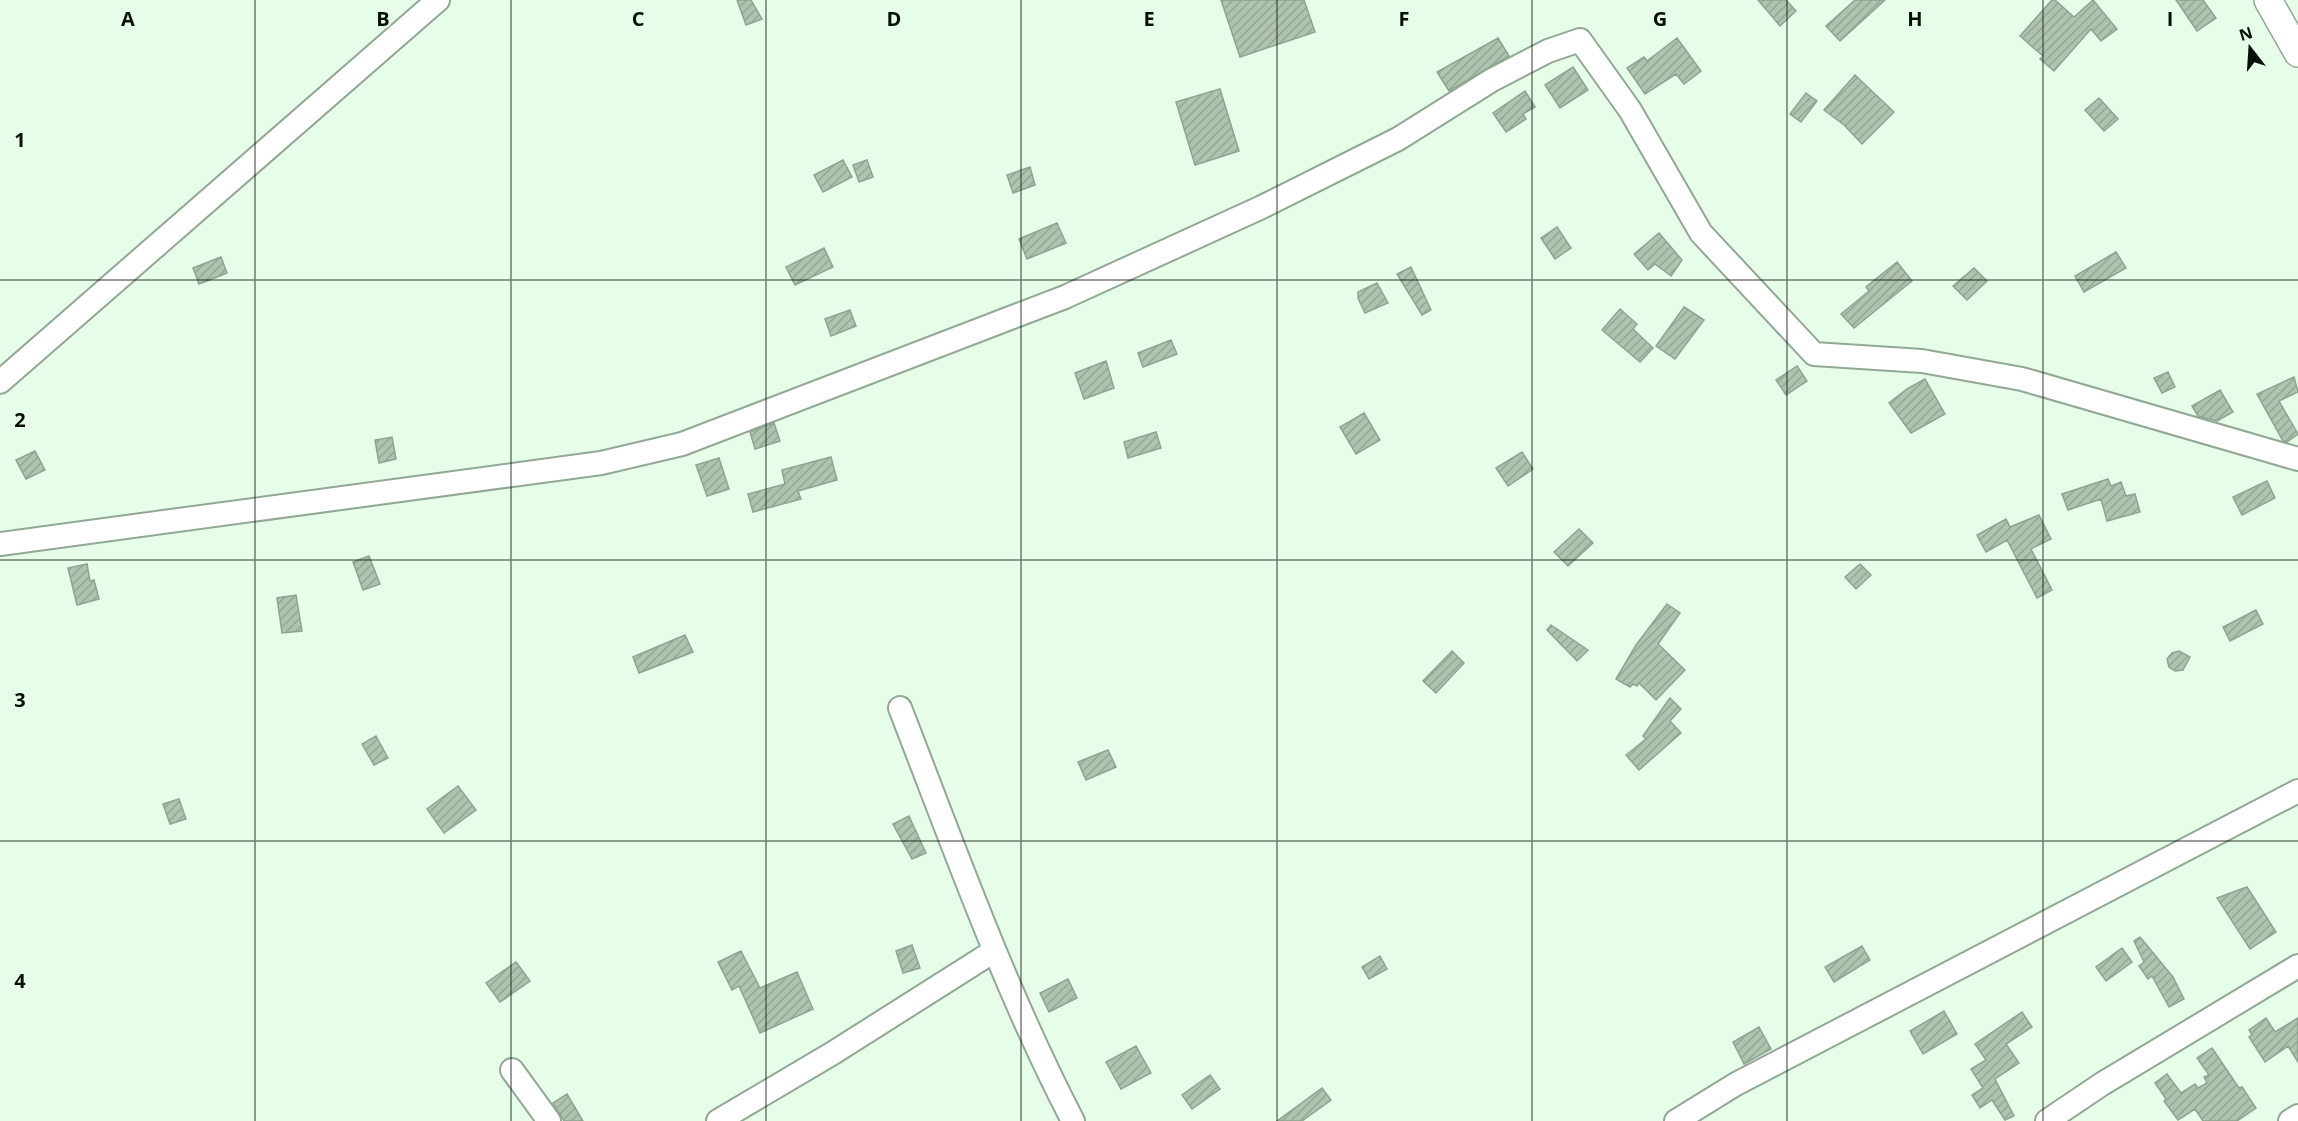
<svg xmlns="http://www.w3.org/2000/svg" width="2298" height="1121" font-family="'Open Sans',sans-serif">
<style>
.building{fill:url(#building-hatch);stroke:#8da490;stroke-width:1.5}
.lines{fill:none;stroke-linecap:round;stroke-linejoin:round}
.minor-casing{stroke:#91a894;stroke-width:26}
.tertiary-casing{stroke:#91a894;stroke-width:30}
.minor{stroke:#fff;stroke-width:22}
.tertiary{stroke:#fff;stroke-width:27}
.grid{fill:none;stroke:#070f08;stroke-width:1.5;stroke-opacity:0.55}
.grid-label{font-size:20px;text-anchor:middle;font-weight:bold;fill:#070f08;stroke:#e6fee9;stroke-width:4.5;stroke-linejoin:round;paint-order:stroke}
</style>
<defs>
<pattern id="building-hatch" width="6" height="6" patternUnits="userSpaceOnUse" patternTransform="scale(1.5)"><rect width="6" height="6" fill="#aec4b0"/><path d="M-1 1l2-2M0 6l6-6M5 7l2-2" fill="none" stroke="#94a796"/></pattern>
</defs>
<rect width="100%" height="100%" fill="#e6fee9"/>
<path class="building" d="M737 0H751L762 19 746 25Z
M1221 0H1304L1315 32 1240 57Z
M1758 0H1786L1796 11 1780 26Z
M1855 0H1885L1840 41 1826 26Z
M2052 0H2055L2074 17 2093 0 2117 29 2101 41 2091 29 2054 71 2040 59 2043 56 2020 36Z
M2176 0H2203L2216 18 2197 31Z
M1498 38 1509 56 1449 91 1437 72Z
M1677 38 1701 71 1684 84 1676 74 1645 94 1627 68 1644 57 1647 61Z
M1573 67 1588 90 1560 108 1545 85Z
M1855 75 1894 112 1862 144 1844 125 1824 110Z
M1220 89 1239 151 1195 165 1176 102Z
M1525 91 1535 107 1523 114 1526 119 1506 132 1493 113Z
M1806 93 1817 101 1801 122 1790 114Z
M2099 98 2118 119 2104 131 2085 110Z
M843 160 852 177 823 192 814 175Z
M867 160 873 177 859 182 853 165Z
M1030 167 1035 185 1013 193 1007 175Z
M1057 223 1066 243 1027 259 1019 239Z
M1557 227 1571 248 1555 259 1541 238Z
M1659 233 1682 260 1671 276 1655 264 1648 270 1634 254Z
M824 248 833 267 795 285 786 267Z
M2116 252 2126 268 2084 292 2075 276Z
M221 257 227 273 199 284 193 268Z
M1897 262 1912 281 1854 328 1841 314 1869 291 1866 287Z
M1411 267 1431 310 1422 315 1397 274Z
M1974 268 1987 281 1967 300 1953 286Z
M1377 283 1388 303 1365 313 1358 298V292Z
M1684 307 1704 320 1675 359 1656 346Z
M1620 309 1637 324 1633 329 1653 348 1640 362 1602 330Z
M850 310 856 326 831 336 825 319Z
M1171 340 1177 354 1143 367 1138 353Z
M1106 361 1114 388 1084 399 1075 373Z
M1797 366 1807 381 1786 395 1776 380Z
M2168 372 2175 387 2162 393 2154 378Z
M2294 377 2298 392 2279 401 2298 434 2287 442 2283 441 2257 394Z
M1925 379 1945 414 1911 433 1889 403 1907 389Z
M2220 390 2233 412 2217 421 2198 416 2192 406Z
M1364 413 1380 440 1356 454 1340 427Z
M774 423 780 441 755 449 750 432Z
M1156 432 1161 448 1128 458 1124 442Z
M392 437 396 459 379 463 375 440Z
M35 451 45 470 26 479 16 460Z
M1522 452 1533 469 1508 486 1496 468Z
M831 457 837 480 798 491 801 499 753 512 748 494 785 484 782 470Z
M719 458 729 489 707 496 696 465Z
M2108 479 2111 486 2121 482 2126 496 2135 494 2140 512 2107 521 2101 499 2068 510 2062 494Z
M2267 481 2275 498 2242 515 2233 497Z
M2039 515 2051 539 2031 549 2052 590 2037 598 2007 540 1986 552 1977 535 2006 519 2010 527Z
M1579 529 1593 543 1568 566 1554 552Z
M369 556 380 584 363 590 353 562Z
M87 564 90 581 94 580 99 599 77 605 68 568Z
M1860 564 1871 575 1856 589 1845 577Z
M296 595 302 631 282 633 277 598Z
M1667 604 1680 613 1658 644 1685 670 1656 700 1639 683 1637 686 1633 684 1630 687 1616 679 1636 645Z
M2256 610 2263 624 2230 641 2223 627Z
M1551 625 1588 650 1577 661 1547 630Z
M685 635 693 652 639 673 633 657Z
M1452 651 1464 663 1436 693 1423 681Z
M2179 651 2190 657 2183 670 2175 671 2169 667 2167 659 2172 653Z
M1670 698 1681 709 1670 721 1681 733 1639 770 1626 755 1646 739 1643 736Z
M376 736 388 758 374 765 362 744Z
M1108 750 1116 767 1086 780 1078 762Z
M458 786 476 810 444 833 427 809Z
M179 799 186 819 170 824 163 804Z
M909 816 926 853 912 859 893 824Z
M2247 887 2276 932 2250 949 2217 898Z
M2140 937 2173 977 2184 999 2169 1007 2152 976 2148 979 2139 966 2144 962 2134 941Z
M912 945 920 968 903 973 896 951Z
M1862 946 1870 960 1834 982 1825 967Z
M2122 948 2132 962 2106 981 2096 967Z
M741 951 760 988 797 972 813 1009 760 1033 739 986 732 990 718 962Z
M1380 956 1387 969 1369 979 1362 967Z
M516 962 530 981 500 1002 486 983Z
M1068 979 1077 998 1049 1012 1040 993Z
M1944 1011 1957 1034 1923 1054 1910 1031Z
M2022 1012 2032 1027 2006 1044 2019 1063 1995 1079 2014 1116 2005 1120 1992 1100 1980 1108 1972 1095 1983 1088 1971 1069 1986 1060 1975 1044Z
M2266 1018 2275 1032 2298 1018V1062L2288 1046 2265 1062 2249 1037 2252 1035 2249 1030Z
M1759 1027 1771 1049 1744 1064 1733 1042Z
M1136 1046 1151 1073 1121 1089 1106 1062Z
M2212 1048 2239 1088 2242 1087 2256 1108 2237 1121H2203L2195 1109 2178 1120 2164 1101 2166 1099 2155 1083 2167 1074 2181 1093 2195 1084 2198 1088 2207 1083 2204 1077 2209 1075 2197 1058Z
M1210 1075 1220 1089 1192 1109 1182 1095Z
M1322 1088 1331 1100 1302 1121H1277Z
M567 1094 583 1121H564L553 1103Z"/>
<g class="lines">
<defs>
<path id="minor" d="M0 382 438 0
M0 544 601 463 682 444 1065 297 1262 207 1398 139 1492 80 1548 51 1580 40 1630 110 1701 233 1814 354 1922 361 2022 379 2298 459
M900 708C954 847 1004 988 1073 1121
M512 1070 549 1121
M718 1121 833 1053 994 951
M1676 1121 1736 1084 2298 791
M2047 1121 2102 1084 2298 966
M2290 1121 2298 1116"/>
<path id="tertiary" d="M2268 0 2298 53"/>
</defs>
<use href="#minor" class="minor-casing"/>
<use href="#tertiary" class="tertiary-casing"/>
<use href="#minor" class="minor"/>
<use href="#tertiary" class="tertiary"/>
</g>
<path class="grid" d="M255 0V1121M511 0V1121M766 0V1121M1021 0V1121M1277 0V1121M1532 0V1121M1787 0V1121M2043 0V1121M0 280H2298M0 560H2298M0 841H2298"/>
<g class="grid-label">
<text x="128" y="26">A</text>
<text x="383" y="26">B</text>
<text x="638" y="26">C</text>
<text x="894" y="26">D</text>
<text x="1149" y="26">E</text>
<text x="1404" y="26">F</text>
<text x="1660" y="26">G</text>
<text x="1915" y="26">H</text>
<text x="2170" y="26">I</text>
<text x="20" y="147">1</text>
<text x="20" y="427">2</text>
<text x="20" y="707">3</text>
<text x="20" y="988">4</text>
</g>
<g transform="translate(2250 48) rotate(343)" stroke="#e6fee9" stroke-width="4.5" paint-order="stroke">
<path d="M0-4.5L10 22L0 15L-10 22Z" fill="#070f08"/>
<text y="-9" font-size="16" font-weight="bold" text-anchor="middle" fill="#070f08">N</text>
</g>
</svg>
